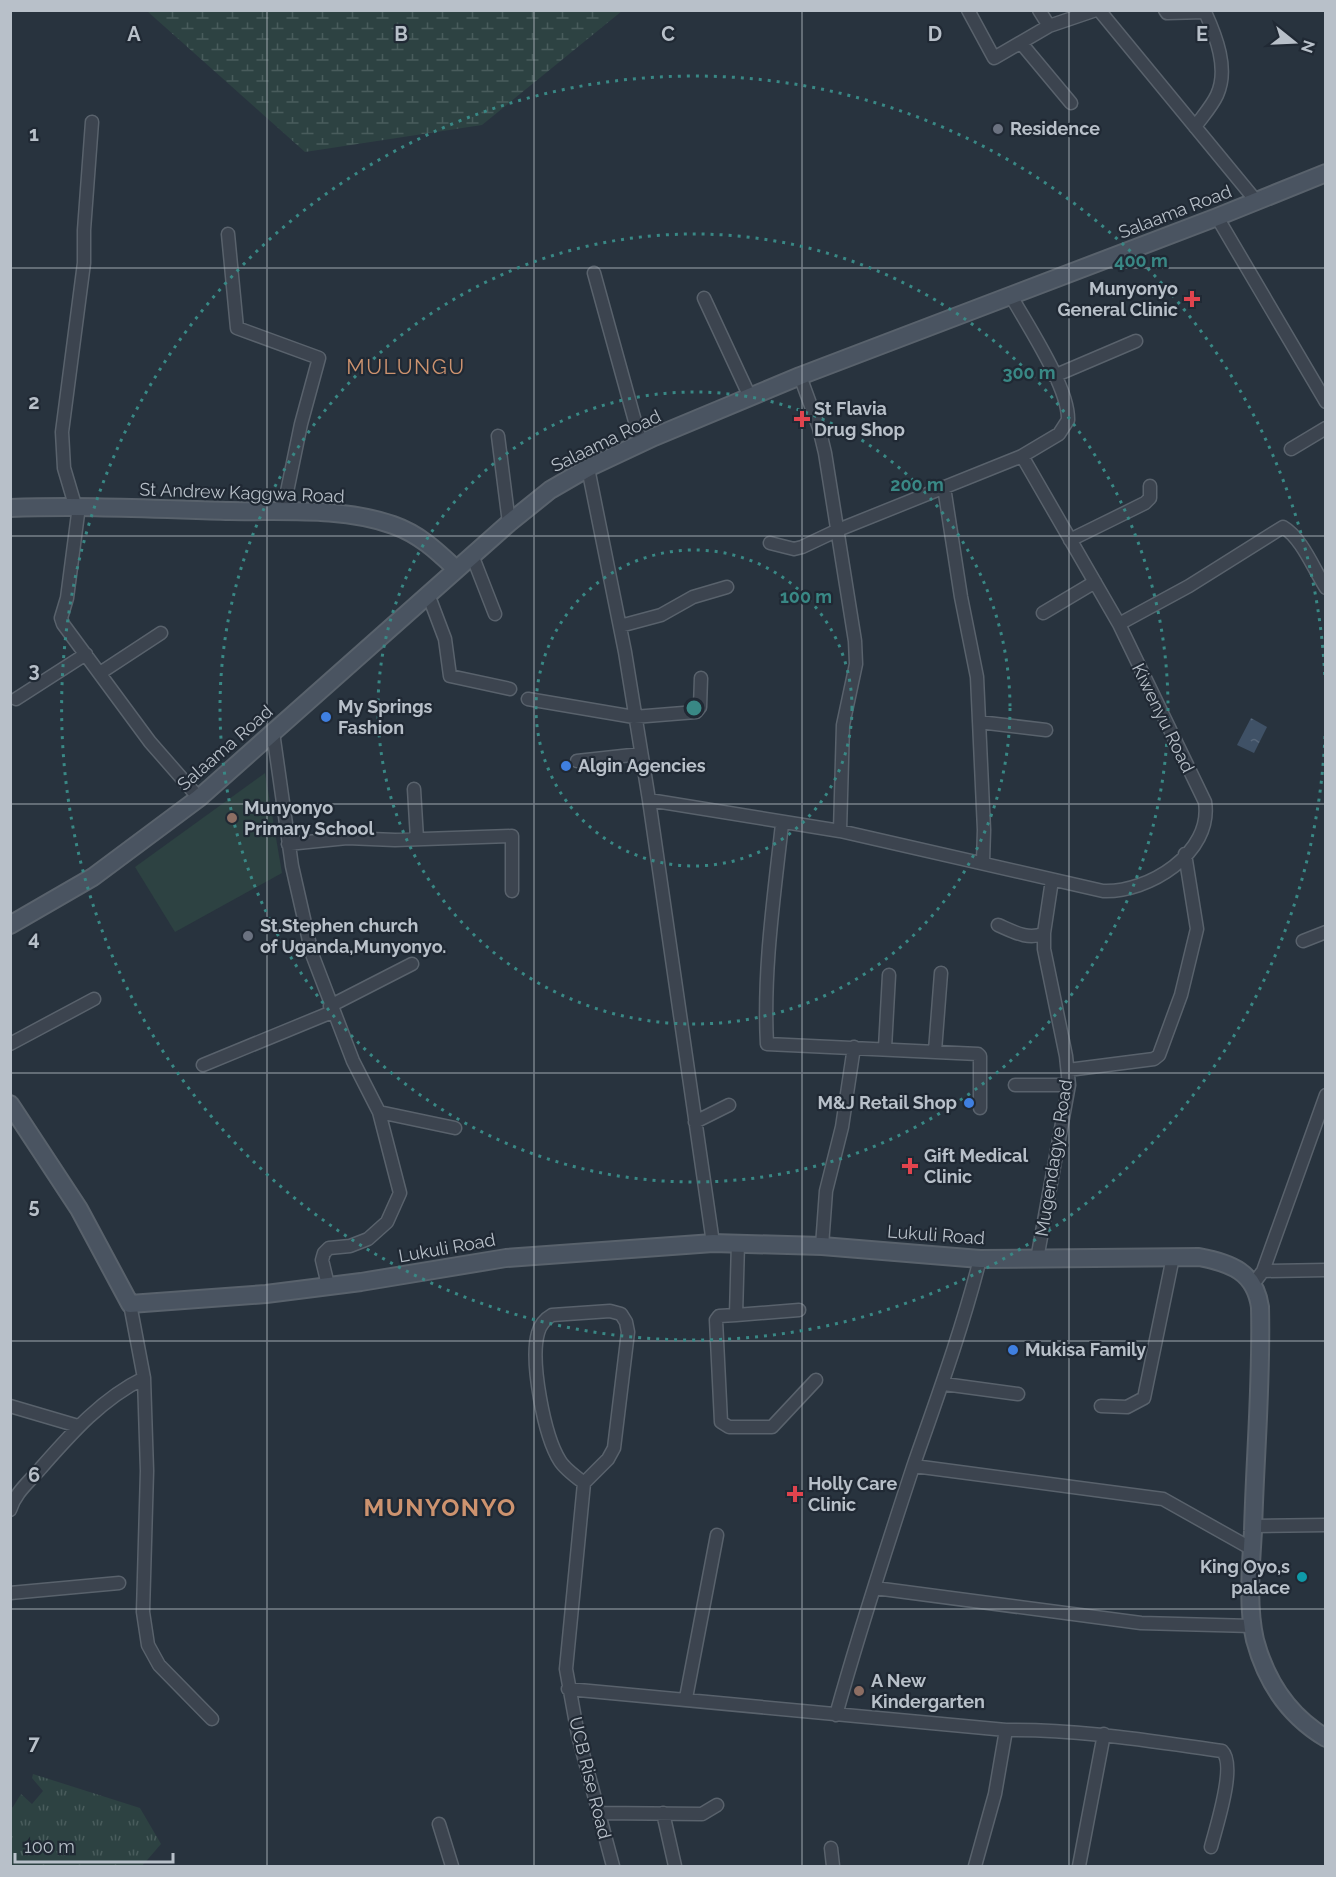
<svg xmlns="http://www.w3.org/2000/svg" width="1336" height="1877" font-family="Raleway,sans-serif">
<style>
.grass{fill:url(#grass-tufts)}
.wetland{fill:url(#wetland-marsh)}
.pitch{fill:#2d4242}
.water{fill:url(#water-ripples)}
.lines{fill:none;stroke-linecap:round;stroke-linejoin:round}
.street-casing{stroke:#59626c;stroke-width:15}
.secondary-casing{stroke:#59626c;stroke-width:20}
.street{stroke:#3c444f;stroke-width:12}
.secondary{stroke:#4a5461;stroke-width:16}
.grid{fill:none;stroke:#b8c0c9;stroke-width:1.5;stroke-opacity:0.55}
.ring{fill:none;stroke:#398885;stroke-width:3;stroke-dasharray:3 6}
.worship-dot{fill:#6b7280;stroke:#202934;stroke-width:2}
.health-dot{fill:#e0444e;stroke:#202934;stroke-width:2}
.shop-dot{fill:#3f7fe0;stroke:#202934;stroke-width:2}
.education-dot{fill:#8d6e63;stroke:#202934;stroke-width:2}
.culture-dot{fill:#0f9aa8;stroke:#202934;stroke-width:2}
.labels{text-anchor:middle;stroke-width:4.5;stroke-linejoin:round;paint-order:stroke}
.poi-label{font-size:18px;font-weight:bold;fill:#b8c0c9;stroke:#202934;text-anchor:start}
.street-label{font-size:18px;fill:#b8c0c9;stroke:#202934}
.quarter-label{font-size:21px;letter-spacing:1.5px;fill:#cd936f;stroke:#202934}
.district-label{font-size:24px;font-weight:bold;letter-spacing:1.5px;fill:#cd936f;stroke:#202934}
.grid-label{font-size:20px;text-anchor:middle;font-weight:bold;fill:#b8c0c9;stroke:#202934;stroke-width:4.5;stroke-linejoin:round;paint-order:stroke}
.centre{fill:#398885;stroke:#202934;stroke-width:3}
.ring-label{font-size:18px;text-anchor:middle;font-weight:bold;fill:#398885;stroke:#202934;stroke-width:4.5;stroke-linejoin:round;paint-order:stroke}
</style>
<defs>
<pattern id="grass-tufts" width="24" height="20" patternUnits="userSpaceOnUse" patternTransform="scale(1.5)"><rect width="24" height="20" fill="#2d4242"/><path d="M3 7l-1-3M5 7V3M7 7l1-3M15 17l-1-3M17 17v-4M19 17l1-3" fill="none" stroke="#495c5c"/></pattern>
<pattern id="wetland-marsh" width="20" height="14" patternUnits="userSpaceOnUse" patternTransform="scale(1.5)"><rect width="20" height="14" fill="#2d4242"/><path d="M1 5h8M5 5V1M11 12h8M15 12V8" fill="none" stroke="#495c5c"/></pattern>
<pattern id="water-ripples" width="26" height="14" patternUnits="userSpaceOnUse" patternTransform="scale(1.5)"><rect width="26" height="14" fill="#3f5166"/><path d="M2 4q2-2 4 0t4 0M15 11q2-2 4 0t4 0" fill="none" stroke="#59687b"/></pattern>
</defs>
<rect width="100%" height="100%" fill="#28333e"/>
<path class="grass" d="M33 1774 140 1808 161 1844 142 1866H11V1810L21 1794 32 1804 43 1791 32 1778Z"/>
<path class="wetland" d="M147 11H622L482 125 305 152Z"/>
<path class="pitch" d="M265 773 282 873 175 932 135 867Z"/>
<path class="water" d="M1251 718 1267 727 1254 753 1237 745Z"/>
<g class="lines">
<defs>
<path id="street" d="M968 10 994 58 1049 26 1096 10
M1039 10 1049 26
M1099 10 1257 202
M1165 10 1167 13 1205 12C1216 36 1229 69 1217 95 1212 106 1202 117 1195 127
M1021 43 1071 103
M1217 217 1326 402
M228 234 237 328 319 358 301 424 283 511
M594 273 641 443
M704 298 750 397
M800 376 819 428 825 453 855 641 856 664 843 725 840 831
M1054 376 1136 341
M498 436 509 523
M1291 449 1326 428
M588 468 625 652 649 800 713 1243
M944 487 961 597 977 677 984 830 983 862
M75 505 64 468 62 432 84 263V230L92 122
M79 506 67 598 61 618 63 624 150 742 199 798
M1070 540 1145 503 1150 498V486
M770 543 794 549 802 547 838 530 1022 456 1059 434 1068 420C1069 387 1027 325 1010 294
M472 555 495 614
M428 594 445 639 450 676 510 689
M1043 613 1095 582
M1119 624 1189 586 1283 527C1302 538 1314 570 1326 588
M620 626 661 615 693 597 727 587
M100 673 161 633
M16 699 86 654
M528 699 634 717 696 712 700 707 701 678
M979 722 1046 730
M273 732 292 866 312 954 353 1061 379 1112 400 1193 387 1222 368 1239 350 1246 329 1248 324 1253 322 1260 328 1285
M577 761 641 754
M414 789 417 839
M649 800 840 831 1103 891C1148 893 1213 853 1205 802L1119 624 1022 456
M782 824C774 897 763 971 767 1044L978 1054 980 1056V1108
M288 844 347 838 395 840 512 836V891
M998 925C1012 931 1029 941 1044 933
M1303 941 1326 932
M330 1006 412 964
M10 1044 94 999
M885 1048 889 975
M935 1051 941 973
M203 1065 332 1012
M1068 1070 1154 1059 1159 1055 1181 995 1197 929 1185 854
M1015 1085H1069
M379 1112 455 1128
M695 1122 729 1105
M738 1243 736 1315 719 1316 716 1320 721 1422 729 1427H772L816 1380
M822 1246 826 1191 842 1127 854 1047
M1037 1259 1069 1085 1066 1056 1044 949V933L1052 880
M1263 1271 1326 1270
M1254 1283 1263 1271 1326 1095
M130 1304 144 1378 147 1471 143 1612 148 1645 159 1665 212 1719
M736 1315 799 1310
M944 1384 1018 1394
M10 1406 78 1426
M1101 1406 1127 1407 1144 1398 1173 1257
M914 1466 1163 1499 1252 1549
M584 1483C576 1477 565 1469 560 1461 544 1436 530 1361 538 1333 540 1325 545 1319 552 1315L610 1311 621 1314 626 1322 628 1332 614 1448 608 1459 584 1483 566 1669 578 1735 613 1866
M10 1510C15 1493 29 1482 40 1469 70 1435 101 1399 144 1378
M1253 1526 1326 1525
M875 1588 1141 1623 1252 1626
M10 1593 119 1583
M568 1689 1006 1730 995 1794 975 1866
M686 1698 717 1535
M836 1715C859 1632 886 1549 913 1467 937 1398 962 1330 980 1259
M1006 1730C1079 1729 1150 1741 1222 1751 1237 1765 1216 1827 1211 1847
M599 1813 702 1814 717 1805
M663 1813 675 1866
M439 1824 452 1866
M831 1848 833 1866
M1079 1866 1104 1734"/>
<path id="secondary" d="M10 508C84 505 157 509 230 511 283 512 342 507 393 525 419 534 437 551 456 569
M10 925 93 877 199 798 509 523 550 490 588 468 654 437 800 376 1217 217 1326 173
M10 1104 79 1209 130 1304 266 1294 361 1282 506 1258 713 1243 822 1246 980 1259 1199 1257C1231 1263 1255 1272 1260 1307 1262 1381 1255 1456 1253 1531 1251 1565 1247 1606 1255 1640 1266 1681 1289 1716 1326 1738"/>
</defs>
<use href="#street" class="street-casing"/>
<use href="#secondary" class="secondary-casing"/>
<use href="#street" class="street"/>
<use href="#secondary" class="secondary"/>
</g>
<path class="grid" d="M267 10V1866M534 10V1866M802 10V1866M1069 10V1866M10 268H1326M10 536H1326M10 804H1326M10 1073H1326M10 1341H1326M10 1609H1326"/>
<g class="ring">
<circle cx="694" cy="708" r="158"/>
<circle cx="694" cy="708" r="316"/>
<circle cx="694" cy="708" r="474"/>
<path d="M1325 736A632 632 0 1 1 1325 680"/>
</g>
<g class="worship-dot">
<circle cx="998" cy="129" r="6"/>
<circle cx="248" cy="936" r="6"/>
</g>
<g class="health-dot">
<path d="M1189 290h6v6h6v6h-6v6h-6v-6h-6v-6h6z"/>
<path d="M799 410h6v6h6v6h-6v6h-6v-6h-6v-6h6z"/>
<path d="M907 1157h6v6h6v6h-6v6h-6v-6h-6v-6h6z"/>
<path d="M792 1485h6v6h6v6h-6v6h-6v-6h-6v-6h6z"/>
</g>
<g class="shop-dot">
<circle cx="326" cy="717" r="6"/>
<circle cx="566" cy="766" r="6"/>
<circle cx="969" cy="1103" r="6"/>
<circle cx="1013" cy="1350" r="6"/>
</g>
<g class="education-dot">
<circle cx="232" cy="818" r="6"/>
<circle cx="859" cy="1691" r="6"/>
</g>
<circle class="culture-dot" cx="1302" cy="1577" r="6"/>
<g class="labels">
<g class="poi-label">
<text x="1010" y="135">Residence</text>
<text x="1178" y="295" text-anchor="end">Munyonyo<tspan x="1178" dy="21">General Clinic</tspan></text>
<text x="814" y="415">St Flavia<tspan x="814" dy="21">Drug Shop</tspan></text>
<text x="338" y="713">My Springs<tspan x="338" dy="21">Fashion</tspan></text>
<text x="578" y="772">Algin Agencies</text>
<text x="244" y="814">Munyonyo<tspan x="244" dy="21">Primary School</tspan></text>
<text x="260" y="932">St.Stephen church<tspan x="260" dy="21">of Uganda,Munyonyo.</tspan></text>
<text x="957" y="1109" text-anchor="end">M&amp;J Retail Shop</text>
<text x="924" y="1162">Gift Medical<tspan x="924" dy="21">Clinic</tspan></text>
<text x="1025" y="1356">Mukisa Family</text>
<text x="808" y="1490">Holly Care<tspan x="808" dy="21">Clinic</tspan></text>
<text x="1290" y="1573" text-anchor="end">King Oyo,s<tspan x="1290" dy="21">palace</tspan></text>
<text x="871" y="1687">A New<tspan x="871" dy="21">Kindergarten</tspan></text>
</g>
<g class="street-label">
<text transform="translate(1175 212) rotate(-21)" y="6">Salaama Road</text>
<text transform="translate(606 441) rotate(-26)" y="6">Salaama Road</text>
<text transform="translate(242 493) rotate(2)" y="6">St Andrew Kaggwa Road</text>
<text transform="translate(1163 718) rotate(64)" y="6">Kiwenyu Road</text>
<text transform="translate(225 748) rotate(-41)" y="6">Salaama Road</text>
<text transform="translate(1054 1158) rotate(-81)" y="6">Mugendagye Road</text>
<text transform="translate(936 1235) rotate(4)" y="6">Lukuli Road</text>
<text transform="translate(447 1248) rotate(-10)" y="6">Lukuli Road</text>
<text transform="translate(590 1778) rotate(76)" y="6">UCB Rise Road</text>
</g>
<g class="quarter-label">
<text x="406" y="374">MULUNGU</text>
</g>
<g class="district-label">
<text x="440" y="1516">MUNYONYO</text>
</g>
</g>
<g class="grid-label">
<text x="134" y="41">A</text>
<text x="401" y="41">B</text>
<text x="668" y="41">C</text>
<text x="935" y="41">D</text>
<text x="1202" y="41">E</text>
<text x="34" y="141">1</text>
<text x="34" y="409">2</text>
<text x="34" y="677">3</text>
<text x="34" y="945">4</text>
<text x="34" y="1213">5</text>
<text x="34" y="1482">6</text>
<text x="34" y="1750">7</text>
</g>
<circle cx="694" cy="708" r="9" class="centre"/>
<g class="ring-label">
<text x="1141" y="267">400 m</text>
<text x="1029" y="379">300 m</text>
<text x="917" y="491">200 m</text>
<text x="806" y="603">100 m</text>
</g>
<rect width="1336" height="1877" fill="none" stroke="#b8c0c9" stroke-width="24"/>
<g transform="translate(1294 42) rotate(108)" stroke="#202934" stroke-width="4.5" paint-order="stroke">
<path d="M0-4.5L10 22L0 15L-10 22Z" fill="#b8c0c9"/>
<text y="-9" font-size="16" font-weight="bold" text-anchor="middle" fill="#b8c0c9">N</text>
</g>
<path d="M15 1853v9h158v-9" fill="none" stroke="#b8c0c9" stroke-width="3"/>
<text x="24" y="1853" font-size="18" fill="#b8c0c9" stroke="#202934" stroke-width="4.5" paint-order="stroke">100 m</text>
</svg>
